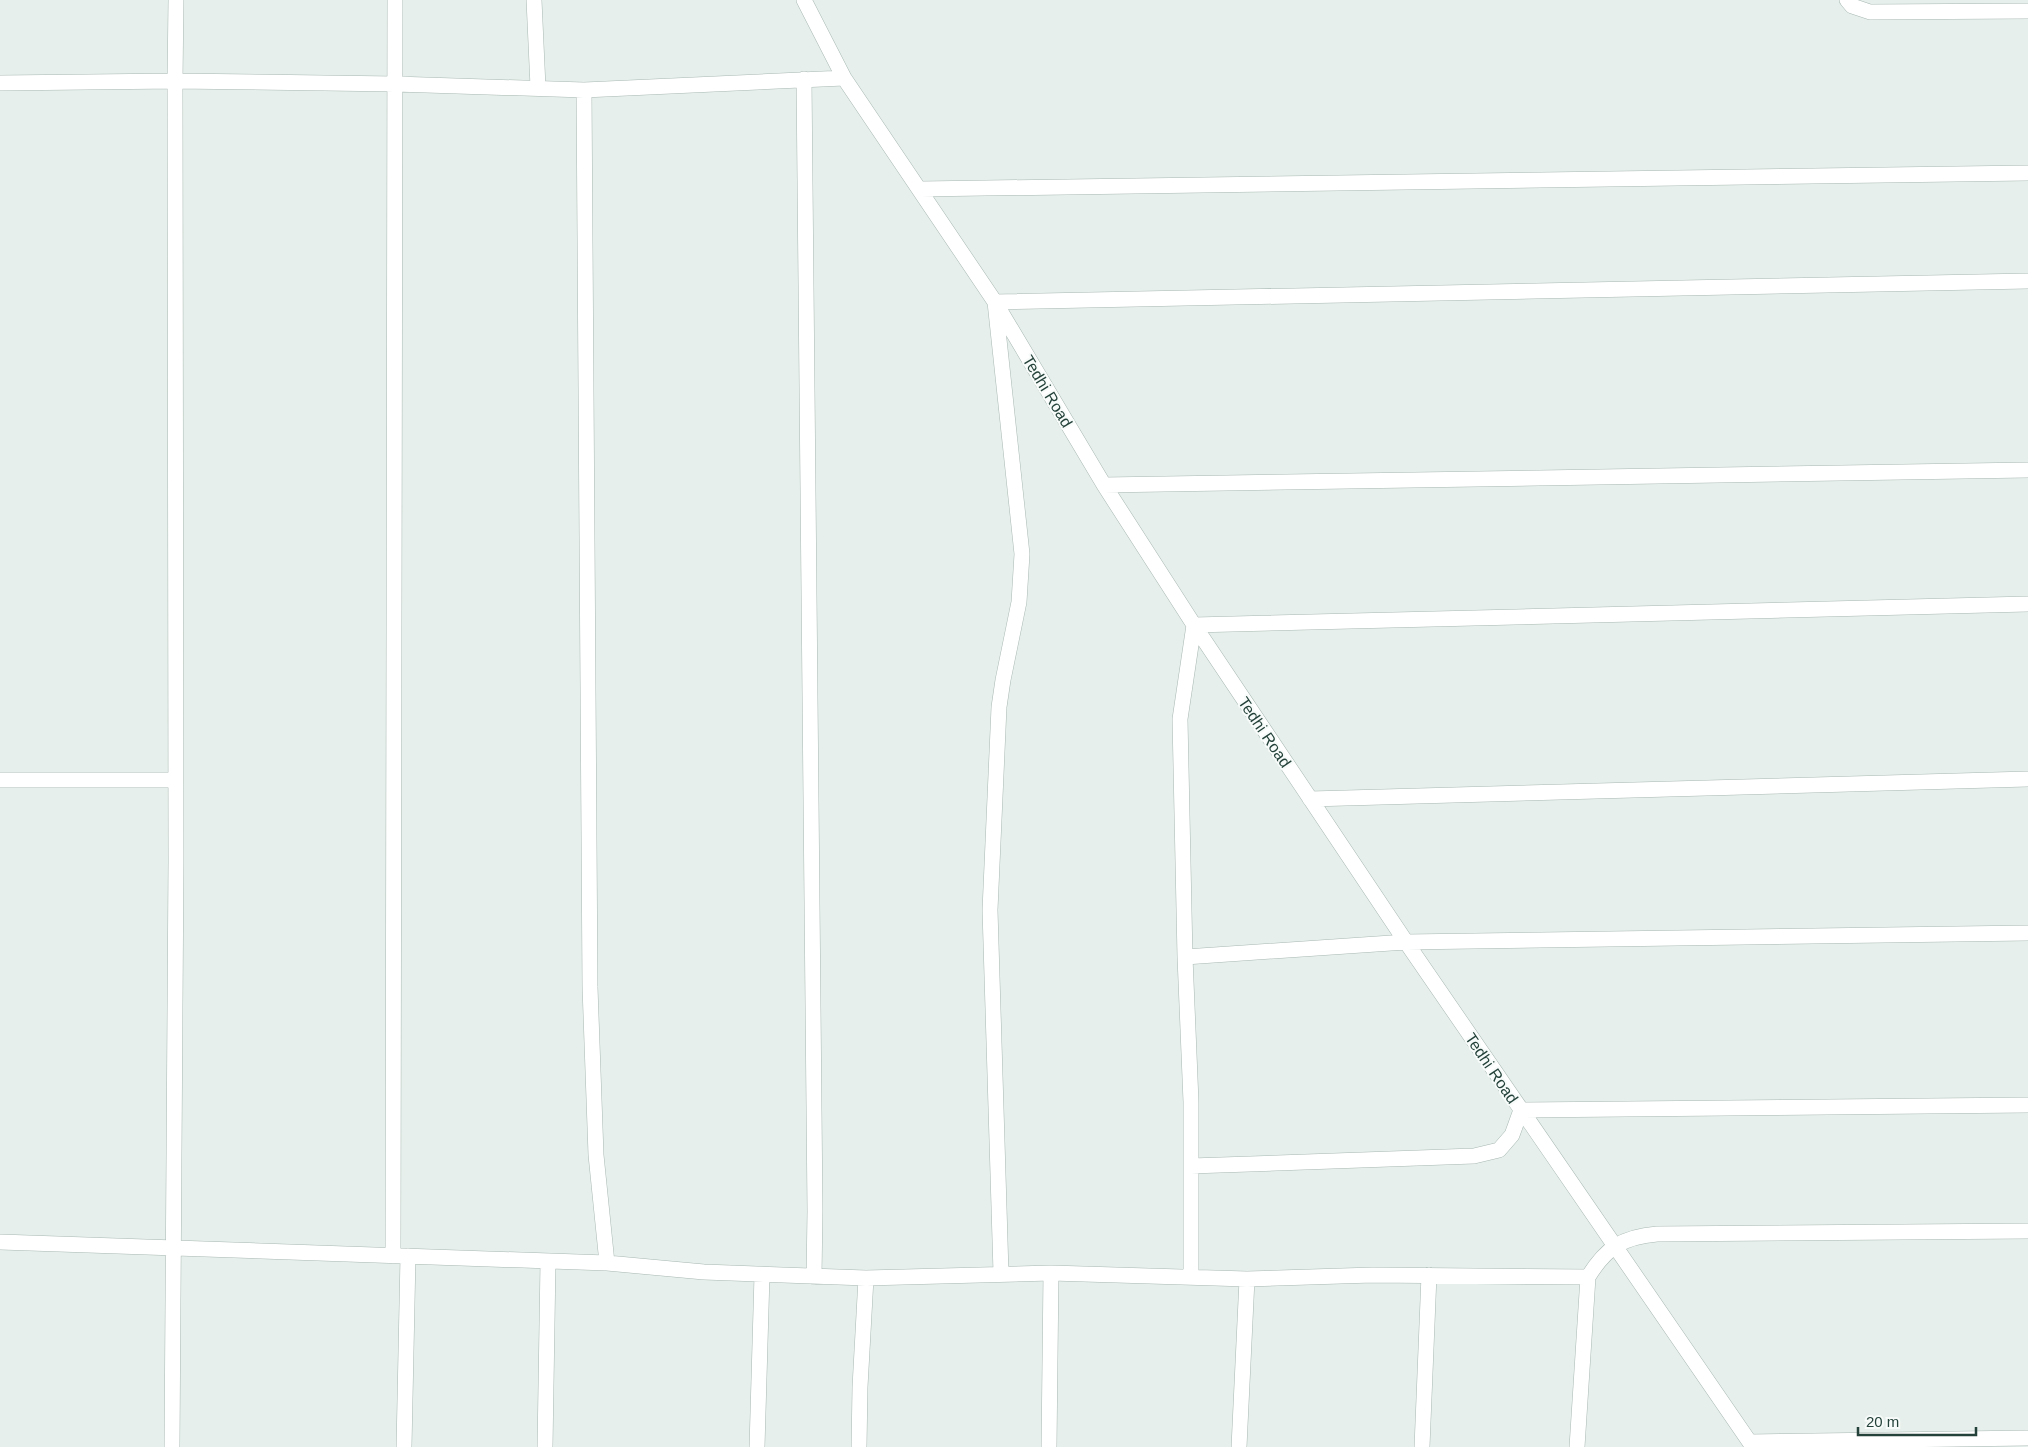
<svg xmlns="http://www.w3.org/2000/svg" width="2028" height="1447" font-family="Arial,sans-serif">
<style>
.lines{fill:none;stroke-linecap:round;stroke-linejoin:round}
.minor-casing{stroke:#a8b8b2;stroke-width:16}
.minor{stroke:#fff;stroke-width:15}
.labels{text-anchor:middle;stroke-width:4;stroke-linejoin:round;paint-order:stroke}
.street-label{font-size:16px;fill:#24423a;stroke:#f7fbf9}
</style>
<rect width="100%" height="100%" fill="#e6efeb"/>
<g class="lines">
<defs>
<path id="minor" d="M534 0 538 87
M804 0 844 78 995 302 1104 485 1194 625 1406 942 1753 1447
M1847 0 1852 6 1870 12 2028 11
M804 79 815 1211 814 1277
M0 83 175 81 395 84 584 90 844 78
M584 90 590 987 596 1155 607 1263
M921 189 2028 173
M1104 485 2028 470
M0 780H176
M1310 799 2028 779
M1185 957 1406 942 2028 933
M1191 1166 1474 1156 1499 1150 1512 1135 1521 1110 2028 1105
M0 1242 607 1263 704 1272 866 1278 1051 1273 1247 1279 1373 1275 1588 1277
M393 1256 395 0
M1001 1273 990 910 999 707 1003 680 1019 602 1022 554 995 302 2028 281
M1191 1277V1102L1185 957 1180 719 1194 625 2028 604
M1750 1442 2028 1438
M172 1447 176 861 175 81 176 0
M404 1447 408 1256
M545 1447 548 1262
M757 1447 762 1275
M859 1447 860 1387 866 1278
M1049 1447 1051 1273
M1239 1447 1247 1279
M1422 1447 1429 1275
M1577 1447 1588 1277C1606 1248 1622 1237 1657 1234L2028 1231"/>
</defs>
<use href="#minor" class="minor-casing"/>
<use href="#minor" class="minor"/>
</g>
<g class="labels">
<g class="street-label">
<text transform="translate(1048 391) rotate(59)" y="6">Tedhi Road</text>
<text transform="translate(1265 732) rotate(56)" y="6">Tedhi Road</text>
<text transform="translate(1492 1068) rotate(56)" y="6">Tedhi Road</text>
</g>
</g>
<path d="M1858 1427v8h118v-8" fill="none" stroke="#24423a" stroke-width="2.5"/>
<text x="1866" y="1427" font-size="15" fill="#24423a" stroke="#f7fbf9" stroke-width="4" paint-order="stroke">20 m</text>
</svg>
